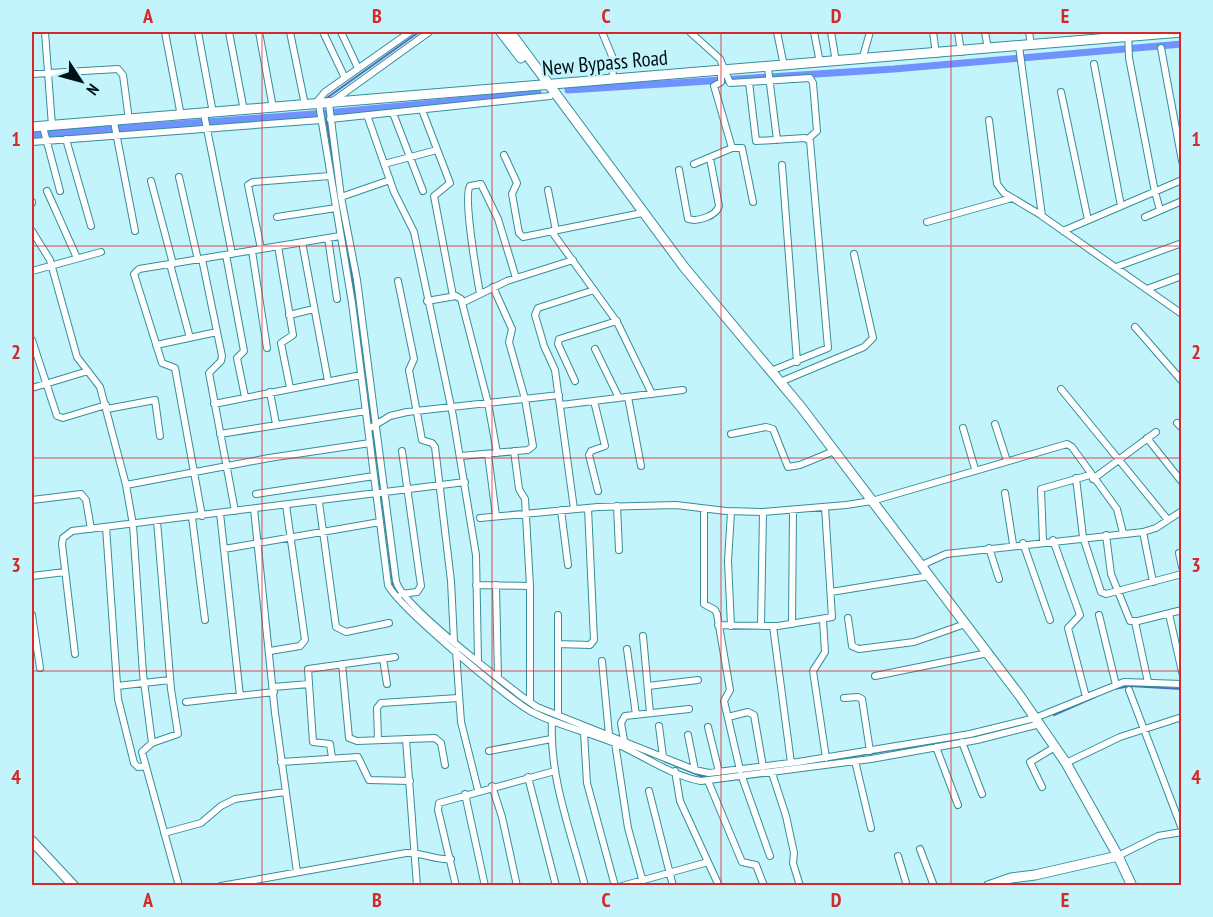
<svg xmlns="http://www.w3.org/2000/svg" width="1213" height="917" font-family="'PT Sans Narrow',sans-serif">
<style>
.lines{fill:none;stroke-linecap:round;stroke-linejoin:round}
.stream{stroke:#4e6bb8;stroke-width:2}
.canal{stroke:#7092fe;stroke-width:7}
.street-casing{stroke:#348e9b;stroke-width:8}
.secondary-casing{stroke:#348e9b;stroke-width:11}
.street{stroke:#fff;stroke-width:6}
.secondary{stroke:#fff;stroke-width:9}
.grid{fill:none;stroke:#d62828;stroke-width:1.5;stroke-opacity:0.55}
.labels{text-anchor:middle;stroke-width:5;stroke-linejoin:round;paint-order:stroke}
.street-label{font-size:21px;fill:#001115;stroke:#c3f4fc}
.neatline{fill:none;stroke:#d62828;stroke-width:2}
.grid-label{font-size:20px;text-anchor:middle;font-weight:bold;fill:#d62828}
</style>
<rect width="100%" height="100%" fill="#c3f4fc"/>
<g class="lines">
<path class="stream" d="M324 100 419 32
M326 118 363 346
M369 399 372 423
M373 429 393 584 410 605
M507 689 537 710
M1114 689 1130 686 1182 689
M548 714 584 729
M1054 715 1095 697
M988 733 1017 727
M837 759 947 741
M664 761 701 776 727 775
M769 769 790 766"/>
<path class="canal" d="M568 90 894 69 1182 44
M32 135 326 113 538 93"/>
<defs>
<path id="street" d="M45 32 52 126
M165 32 181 116
M198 32 213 113
M229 32 244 111
M259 32 273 108
M290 32 305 105
M323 32 345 78
M341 32 358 68
M429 32 329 104 341 197 357 280 396 581C401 605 497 677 521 696L537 707 695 770 709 773 798 762 970 734 1035 718 1124 682 1182 684
M602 32 612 56 613 80
M690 32 720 59 730 83 810 78 813 83 817 131 808 139
M777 32 784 66
M814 32 820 63
M831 32 836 62
M933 32 936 54
M958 32 961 52
M985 32 988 49
M1029 32 1031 45
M1128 32 1129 58 1155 192 1160 210
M1019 46 1042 216 1182 314
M1161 48 1182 161
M862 60 870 32
M1094 64 1121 206
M768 68 777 140
M32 74 118 69 123 75 129 120
M749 82 756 141 805 138 810 141 828 348 771 371
M1061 92 1088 220
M315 104 325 92 410 32
M319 105 352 303 388 585C398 606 508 699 532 712 559 726 589 732 617 744 644 756 672 776 701 781L871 759 977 740 1040 724
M422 110 450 183 434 196 453 296
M393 113 423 191
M204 114 232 254
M367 115 394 192 414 232 453 416 476 555 478 660
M330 119 550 96
M989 120 997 184 1004 193 1041 215
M114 122 135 231
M43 127 60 191
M66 139 91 226
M32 142 321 120
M732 148H742L753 202
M504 155 517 183 512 194 519 233 523 237 642 213
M384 164 437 150
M694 164 732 148 714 86 721 82V72
M782 165 797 362
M679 170 688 219C698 222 716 216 719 206L710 158
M179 177 198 260
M151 181 173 264
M548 190 556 231
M47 191 77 258
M341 197 390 180
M32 202V203
M277 217 336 208
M1145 217 1182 201
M927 222 1012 198
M32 231 50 260 77 357 100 387 126 485 133 525 143 674 152 743
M1063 231 1182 180
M552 232 617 322 652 394
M328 238 337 299
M302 242 328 381
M278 246 293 335 281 343 290 388
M261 249 248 185 253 182 330 176
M252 251 267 348
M226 255 244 351 237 358 245 397
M202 259 222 356 221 361 209 373 235 511
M170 264 190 338
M1116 267 1182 243
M32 271 101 252
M398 281 414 359 409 370 422 440 432 443 435 447 451 581 454 641
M1147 289 1182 276
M480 294C477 277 463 195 470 186L481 184 498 219 516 278
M427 301 456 296 461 299 488 403 497 453
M462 303 507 281 573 260
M289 315 314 309
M1135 327 1182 381
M32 340 57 416 63 418 106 405
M156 345 217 332
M595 349 619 398
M575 381 558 344 559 339 617 321
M780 382 864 347 873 338 854 254
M32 388 88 371
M1061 389 1168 520
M270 392 276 424
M628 397 641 466
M594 401 605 446 591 451 589 455 598 491
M214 404 361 375
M561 405 683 390
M107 409 155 400 160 436
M1177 423 1182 428
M995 424 1007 461
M372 427 390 416 407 412 559 395
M963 428 975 469
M220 434 366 411
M731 434 766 427 773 429 788 467 800 465 834 451
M1147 438 1182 482
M514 451 519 489 525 499 530 586V702
M488 454 496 516
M461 456 528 450 533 446 525 399 509 342 512 329 493 287
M1076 478 1083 537 1101 592 1106 594 1182 574
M1093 479 1156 432
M126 485 269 458 370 443
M1005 493 1013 544
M256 494 374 476
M32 500 81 494 86 500 91 529
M319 502 336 627 346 632 389 623
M617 506 619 550
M254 509 275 713 297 872
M574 509 555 370 544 346 535 315 538 308 594 290
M704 509V604L715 610 717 614 730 690 724 701 740 770
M561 510 568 565
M731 512 728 561 731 626
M220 513 240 696
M202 516 175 368 162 363 134 274 139 269 340 236
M192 517 205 620
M480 518 598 507 676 505 726 511 763 512 846 505 872 501 1067 444 1072 447 1117 509 1123 533
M157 521 171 689 178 734 152 743 142 752 179 886
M106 527 118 699 134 763 138 767 146 766
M1143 532 1153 582
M1106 535 1111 574 1130 621H1138L1182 610
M1053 540 1080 615 1068 628 1086 697
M1043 541 1041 489 1090 475
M1023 543 1050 620
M989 548 999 579
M224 549 380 522
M1179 553 1182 567
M922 565 946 554 1143 532 1156 528 1182 511
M32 576 65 572
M476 585 530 586
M496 585 498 677
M831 592 929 576
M401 594 417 592 421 586 402 451
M1169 614 1182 672
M32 615 40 668
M1099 615 1116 685
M848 618 852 646 859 649 914 642 965 624
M823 620 825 652 813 671 826 758
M1135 622 1148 682
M792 624 793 510
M718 625 778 626 832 617 825 507
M761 626 763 512
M773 626 791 763
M643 636 650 713
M558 644 590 645 594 640 588 508
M627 649 636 715
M270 651 300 646 305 640 286 505
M456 651 461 722 478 790
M75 654 62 544 63 538 72 531 465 482
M383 659 387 684
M602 661 609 735
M342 664 349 738 357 741 435 738 441 743 445 765
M875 676 988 653
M117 686 170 680
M648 686 698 680
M273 687 309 684
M1129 690 1182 829
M844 698 858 697 862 699 870 751
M186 702 274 692
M558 715V615
M728 717 748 712 754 715 763 767
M552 721C549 777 571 832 585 886
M659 726 663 757
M708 727 719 772
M584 733 587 783 615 886
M688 735 695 770
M406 739 417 886
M378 740 377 708 381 703 458 698
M624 740 621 723 625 716 689 709
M962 742 982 794
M615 743 628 828 644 886
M936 747 958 805
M489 751 551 739
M332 758 330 744 313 742 308 669 395 657
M855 761 871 828
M281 762 358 757 369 780 410 781
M1066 763 1120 737 1182 717
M675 771 680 801 719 886
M772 773 786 816 794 853 793 863 800 886
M528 777 556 886
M742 777 770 856
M708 781 742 862 756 865 764 886
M492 786 502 817 517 886
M1042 787 1030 762 1055 747
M649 791 673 886
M465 794 485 886
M164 833 201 823 221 806 235 799 285 792
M920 849 934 886
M898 856 907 886
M1118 856 1158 836 1182 832
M221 886 406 853C423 852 435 861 451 859
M456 886 438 810 439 803 555 771
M622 886 708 862"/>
<path id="secondary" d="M501 32 521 58
M510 32 684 267 801 407 1020 696 1066 763 1118 856 1132 886
M32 127 1182 32
M32 841 74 886
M988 886 1011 878 1035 875 1118 856"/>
</defs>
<use href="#street" class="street-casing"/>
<use href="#secondary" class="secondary-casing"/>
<use href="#street" class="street"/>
<use href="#secondary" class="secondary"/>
</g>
<path class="grid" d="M262 32V886M492 32V886M721 32V886M951 32V886M32 246H1182M32 458H1182M32 671H1182"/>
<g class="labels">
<g class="street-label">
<text transform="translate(605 63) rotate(-5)" y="7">New Bypass Road</text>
</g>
</g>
<rect width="1213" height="917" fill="none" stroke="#c3f4fc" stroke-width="66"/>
<g transform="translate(81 81) rotate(126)" stroke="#c3f4fc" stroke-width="4.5" paint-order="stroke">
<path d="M0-4.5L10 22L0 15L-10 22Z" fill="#001115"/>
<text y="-9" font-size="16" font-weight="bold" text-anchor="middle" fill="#001115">N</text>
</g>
<rect x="33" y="33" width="1147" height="851" class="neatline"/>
<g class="grid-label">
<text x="148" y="23">A</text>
<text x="377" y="23">B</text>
<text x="606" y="23">C</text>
<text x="836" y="23">D</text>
<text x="1065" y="23">E</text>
<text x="16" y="146">1</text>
<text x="1196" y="146">1</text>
<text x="16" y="359">2</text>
<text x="1196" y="359">2</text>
<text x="16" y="572">3</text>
<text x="1196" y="572">3</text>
<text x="16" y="784">4</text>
<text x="1196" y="784">4</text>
<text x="148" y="907">A</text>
<text x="377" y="907">B</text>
<text x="606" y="907">C</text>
<text x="836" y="907">D</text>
<text x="1065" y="907">E</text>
</g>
</svg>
